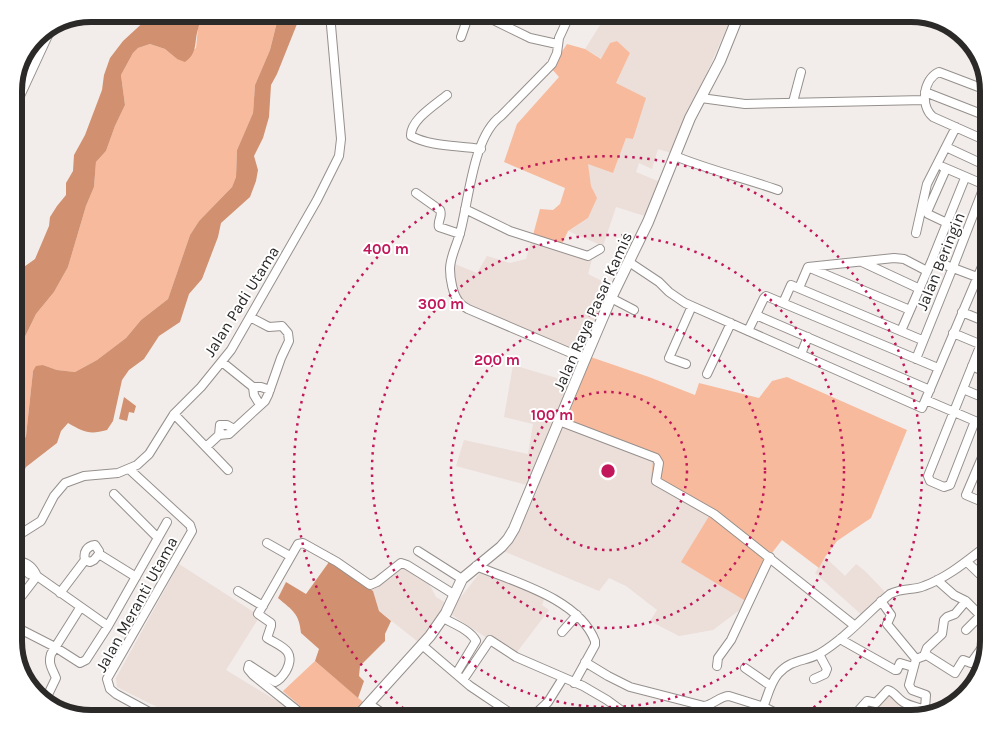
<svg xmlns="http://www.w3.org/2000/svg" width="1003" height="733" font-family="Karla,sans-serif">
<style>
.built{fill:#ecded8}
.green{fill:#f7ba9c}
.water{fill:#d1906f}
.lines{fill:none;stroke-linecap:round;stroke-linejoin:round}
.minor-casing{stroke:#95908d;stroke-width:10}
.major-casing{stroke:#95908d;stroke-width:12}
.minor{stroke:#fff;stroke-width:8}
.major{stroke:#fff;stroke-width:10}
.ring{fill:none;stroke:#c2185b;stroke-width:2.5;stroke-dasharray:2.5 5}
.labels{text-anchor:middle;stroke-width:4;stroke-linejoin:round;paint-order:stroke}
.street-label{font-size:16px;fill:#2c2a29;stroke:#fff}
.rim{fill:none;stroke:#2c2a29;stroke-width:6}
.centre{fill:#c2185b;stroke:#fff;stroke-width:2.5}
.ring-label{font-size:15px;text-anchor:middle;font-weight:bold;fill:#c2185b;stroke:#fff;stroke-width:4;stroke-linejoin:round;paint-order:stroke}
</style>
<rect width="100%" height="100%" fill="#f2edea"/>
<path class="built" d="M593 14H733L671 153 658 149 652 169 639 163 636 172 660 182 648 217 616 207 603 246 568 231 588 218 596 198 591 186 587 163 613 173 626 138 634 139 616 83 630 53 617 41 610 43 602 59 585 49 602 22Z
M533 235 592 259 588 274 610 285 582 354 509 327 455 300V264L477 273 487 256 510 263 526 259Z
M513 365 570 382 580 387 653 460 711 513 749 603 713 630 679 636 650 621 657 610 626 586 609 578 599 591 503 551 526 516 538 488 456 466 464 440 528 454 533 424 504 417Z
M825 557 845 576 856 564 865 571 886 593 863 616 815 573Z
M397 562 428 582 436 597 453 607 483 569 546 594 542 605 549 610 514 656 449 613 422 645 379 611 369 580Z
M179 564 260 616 226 670 277 701 283 691 315 719H181L117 687 116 678Z
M890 690 901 702 935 714 912 719H861L856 713 867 701 875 704Z"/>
<path class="green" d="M203 14H279L270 50 255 85 253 113 237 150 236 177 232 187 199 221 190 235 168 299 141 320 126 338 97 360 75 372 57 370 43 365 33 371 26 436 23 442 14 445V352L19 349 36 314 54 292 68 267 86 206 94 187 96 162 106 151 115 126 125 105 121 75 133 53 138 48 150 44 165 49 177 59 196 48 198 28 202 20Z
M617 41 630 53 616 83 646 98 633 139 626 138 613 173 588 164 591 186 597 198 588 218 568 231 561 246 533 235 540 209 553 210 560 204 565 188 504 162 517 124 559 77 551 68 567 44 585 49 601 59 610 43Z
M582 354 649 377 695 395 699 383 759 398 772 381 787 377 907 430 871 518 837 541 825 557 819 568 782 540 768 558 749 603 681 562 711 513 651 480 653 460 565 425 579 387 570 382Z
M315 661 369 707 358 719H315L283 691Z"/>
<path class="water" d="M150 14H203C202 20 199 24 198 29 194 42 198 53 185 62L177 59 165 49 150 44 138 48 133 53 121 75 125 105 115 126 106 151 96 162 94 187 86 206 68 267 54 292 36 314 19 349 14 352V274L35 259 49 226 50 217 57 206 66 195V183L73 171 74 155 85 135 102 90 104 75 110 58 123 41 149 17Z
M279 14H301L277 74 271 85 269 117 263 138 254 156 258 170 256 181 250 197 221 223 218 237 202 279 189 294 180 322 159 336 144 359 129 370 122 380 113 421 107 430C89 435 84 432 68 423L61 431 57 443 26 467 14 493V445L23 442 26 436 33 371 36 366 43 365 57 370 75 372 97 360 126 338 141 320 168 299 190 235 199 221 232 187 236 177 237 150 253 113 255 85 270 50Z
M124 397 136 406 134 413 129 412 127 421 119 419Z
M329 562 373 591 379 611 391 621 385 634V641L360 666 359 676 364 681 358 698 315 661 319 649 301 633C299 613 293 611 278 598L286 582 306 594Z"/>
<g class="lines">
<defs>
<path id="minor" d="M481 14 530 38 557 44
M570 14 559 38 557 53 552 64 501 116C473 136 469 200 460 233 457 245 450 257 450 269 450 279 453 295 459 302 461 305 465 307 468 309L585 359
M795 14 812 20
M461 37 469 14
M989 91 939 72C923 79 920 106 933 117L989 142
M925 92 989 117
M447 95C435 105 410 120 411 136 432 147 457 145 481 149
M701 98 745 104 924 100
M793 102 801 72
M14 109 51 29
M946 147 989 167
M675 156C709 170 744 178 778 190
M943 167 985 185
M946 169 927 212 928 214 947 223
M416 193 440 210C443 216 437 221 439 227L460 234
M465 209 510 231 588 256 600 249
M916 233 927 184 956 127
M932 260 977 277
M629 262 659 282 669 292 685 303 922 408 989 250
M862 262 920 289
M810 268 910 310
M799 288 808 267 894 258 904 259 927 271
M611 298 634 310
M783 303 791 285 922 340
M962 312 989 323
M756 315 930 390
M748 331 764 298 766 296 938 368
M901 331 932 260 965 178
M953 333 989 348
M801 354 808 337
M916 359 953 267 989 174
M222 362 253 387
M686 364 669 358 692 306
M972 366 989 374
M707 374 731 323
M963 389 989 400
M926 400 989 427
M260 405 254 395 253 387H261L270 390
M174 414 228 470
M559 421 656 458 659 463 656 481 714 514 855 626
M975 421 950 485 944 487 930 481 928 476 981 344
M219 435 220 425H227L234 429
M989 441 966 495 985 503 989 494
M206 447 219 435 229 434 265 401 268 395 281 358 289 341 288 333 282 326 269 327 250 317
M129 469 190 525 192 531 107 679 110 689 116 694 162 719
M114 494 158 538
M14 538 41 521 54 496 65 483 84 476 118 473 137 465 149 454 174 414 201 387 231 350 317 200 339 156 341 139 330 14
M267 543 290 556
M418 551 462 579
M99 554 94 560 90 562 85 560C83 552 87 546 95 545L99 551V554L136 577
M14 557 29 574 37 576 108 626
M18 561C28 563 33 567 37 576
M967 562 989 583
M476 566C515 582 579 599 595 641V645L574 683
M937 580 954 595 966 601 980 615
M238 591 263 606
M60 593 85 560
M881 601 891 615 887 624 916 659
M14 606 37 576
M981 613 989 620
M443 618C454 624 470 630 476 641L456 674
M14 626 55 647 80 663 86 660 108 626 167 522
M966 630 989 607
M562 632 577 615
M840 639 895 670H897L900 663 913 667
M422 645 470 686 519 719
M925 654 955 673 963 660 971 663 989 638
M585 662 608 676 630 687 704 706C713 705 720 696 729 696L764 707 788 719
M717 666 718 658 731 640 770 557
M745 668 771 686
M814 679 825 674 827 669 819 654
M463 680 490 640 516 657 583 686 607 700 633 719
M44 703 56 678C52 668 48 664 51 654L80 608
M369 704 391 719
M925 708 926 695 912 690 909 685 916 659 924 656 927 648 942 634 944 620 947 617 955 614 966 601
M308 719 253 675 248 669 249 665 275 682C280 680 283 676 286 671 297 650 281 647 267 638L271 626V623L258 614 298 544 303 543 337 562 370 585 377 582 401 563 407 565 455 595
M530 719 548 702 563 678
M559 719 564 714
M757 719C767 705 767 687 778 674 791 659 804 662 819 654 846 638 867 613 890 594 904 587 912 591 924 586 949 577 969 559 989 544
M851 719 867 701 876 703 888 690C895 692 898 700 905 703 915 708 926 709 937 713"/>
<path id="major" d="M355 719 430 636 446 613 462 579 501 547 508 539 514 529 585 359 611 298 648 222 690 118 720 61 739 14"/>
</defs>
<use href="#minor" class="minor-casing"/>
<use href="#major" class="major-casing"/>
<use href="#minor" class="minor"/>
<use href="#major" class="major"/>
</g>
<g class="ring">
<circle cx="608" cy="471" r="79"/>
<circle cx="608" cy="471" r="157"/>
<circle cx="608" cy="471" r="236"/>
<path d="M415 718A314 314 0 1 1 801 718"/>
</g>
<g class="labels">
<g class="street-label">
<text transform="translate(940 261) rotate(-68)" y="6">Jalan Beringin</text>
<text transform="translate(241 301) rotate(-58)" y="6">Jalan Padi Utama</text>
<text transform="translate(592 311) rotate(-66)" y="6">Jalan Raya Pasar Kamis</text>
<text transform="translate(136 604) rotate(-61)" y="6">Jalan Meranti Utama</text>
</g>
</g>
<path d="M0 0H1003V733H0ZM91 22H911A69 69 0 0 1 980 91V641A69 69 0 0 1 911 710H91A69 69 0 0 1 22 641V91A69 69 0 0 1 91 22Z" fill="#fff" fill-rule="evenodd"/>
<path class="rim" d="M91 22H911A69 69 0 0 1 980 91V641A69 69 0 0 1 911 710H91A69 69 0 0 1 22 641V91A69 69 0 0 1 91 22Z"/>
<circle cx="608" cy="471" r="8" class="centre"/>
<g class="ring-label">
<text x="386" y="254">400 m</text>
<text x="441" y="309">300 m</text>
<text x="497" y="365">200 m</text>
<text x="552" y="420">100 m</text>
</g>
</svg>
